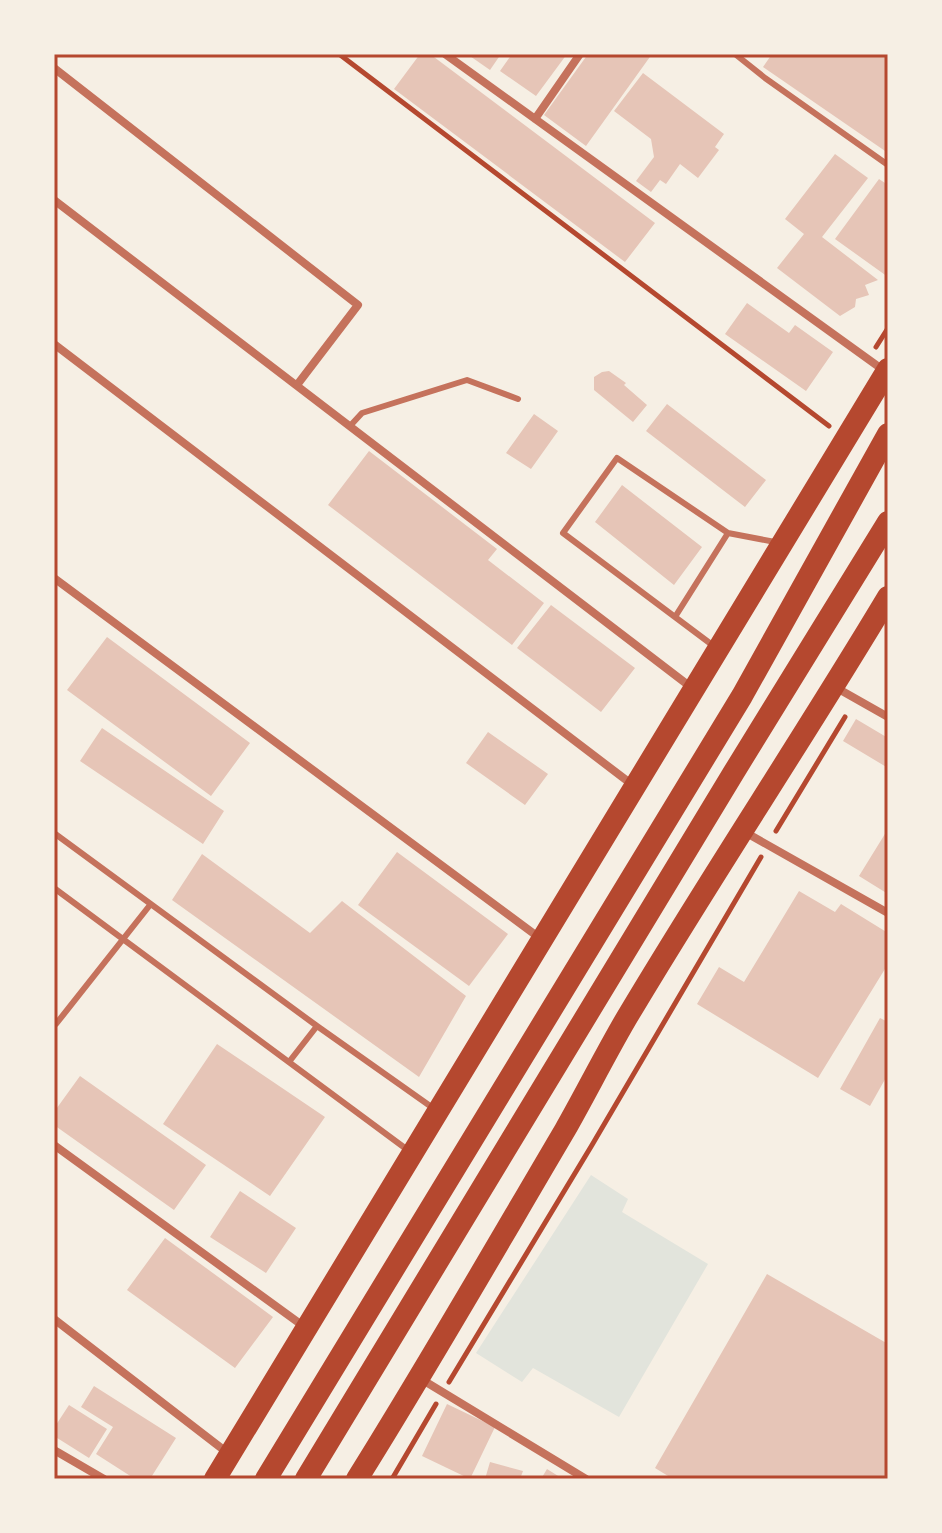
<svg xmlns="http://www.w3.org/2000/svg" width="942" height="1533" font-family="'Fira Sans Condensed',sans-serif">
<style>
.green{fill:#e2e4dc}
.building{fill:#e6c5b7}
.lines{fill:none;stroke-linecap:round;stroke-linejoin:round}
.path{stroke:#b5482f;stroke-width:5}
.service{stroke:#c5725c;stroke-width:6}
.minor{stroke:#c5725c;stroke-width:8}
.trunk{stroke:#b5482f;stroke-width:22}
.neatline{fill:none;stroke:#b5482f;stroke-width:3}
</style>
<rect width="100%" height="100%" fill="#f6efe4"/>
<path class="green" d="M591 1175 628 1199 622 1212 708 1264 619 1417 533 1368 522 1382 476 1353Z"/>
<path class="building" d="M420 54H430L655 223 625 262 394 89Z
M467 54H501L490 70Z
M512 54H567L536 96 500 71Z
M588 54H652L586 146 544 115Z
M772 54H888V153L763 67Z
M643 73 724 134 715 147 719 150 698 178 680 164 666 184 660 180 651 192 636 181 654 157 651 139 614 111Z
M835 154 868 178 822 237 878 280 865 285 869 295 856 299 855 307 840 316 777 268 804 234 785 219Z
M879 179 888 185V277L835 239Z
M747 303 789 333 795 325 833 352 806 391 725 334Z
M609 371 626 383 624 385 647 405 633 422 594 390V377L602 372Z
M667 404 766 480 745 507 646 431Z
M534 414 558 431 531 469 506 453Z
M369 451 497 549 488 560 544 603 512 645 328 505Z
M622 485 702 547 674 585 595 522Z
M551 605 635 668 601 712 517 648Z
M107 637 250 743 211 796 67 690Z
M856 719 888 738V768L843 741Z
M102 728 224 811 203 844 80 761Z
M488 732 548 774 525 805 466 763Z
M888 829V894L859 876Z
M397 852 508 934 469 986 358 905Z
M202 854 310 933 342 901 466 996 419 1077 172 900Z
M799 891 835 912 841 904 888 933V964L818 1078 697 1004 719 967 744 982Z
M880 1018 888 1022V1074L870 1106 840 1089Z
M217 1044 325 1117 270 1196 163 1124Z
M80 1076 206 1165 174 1210 54 1125V1112Z
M240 1191 296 1228 266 1273 210 1237Z
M165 1238 273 1317 235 1368 127 1290Z
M767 1274 888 1344V1479H673L655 1468Z
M94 1386 176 1438 150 1479H135L96 1454 113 1427 81 1407Z
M447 1404 495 1427 470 1479 422 1456Z
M69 1405 107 1429 89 1458 54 1436V1428Z
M490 1462 523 1471 520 1479H485Z
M547 1469 563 1479H541Z"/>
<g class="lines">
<path class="path" d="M339 54 829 426
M876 347 888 328
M776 831 845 717
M449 1382 592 1145 761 857
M392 1479 436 1404"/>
<path class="service" d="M735 54 765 78 888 165
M350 426 362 413 467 380 518 399
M675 617 728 533
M715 647 563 533 617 458 728 533 775 542
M54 833 317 1026 433 1108
M54 888 409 1151
M54 1023 56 1024 150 905
M289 1062 317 1026"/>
<path class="minor" d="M445 54 886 372
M54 68 358 305 297 385
M535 119 580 54
M54 200 692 688
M54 344 634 786
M54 578 541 939
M835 687 888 717
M743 831 888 913
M54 1145 306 1328
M54 1319 229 1454
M421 1379 586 1479
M54 1450 104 1479"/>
<path class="trunk" d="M215 1479 888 369
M266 1479 742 696 888 434
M306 1479 734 772 888 522
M357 1479C429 1364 496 1247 565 1130 586 1093 605 1055 626 1019 711 876 803 739 888 597"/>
</g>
<rect width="942" height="1533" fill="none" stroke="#f6efe4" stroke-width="112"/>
<rect x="56" y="56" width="830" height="1421" class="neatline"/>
</svg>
